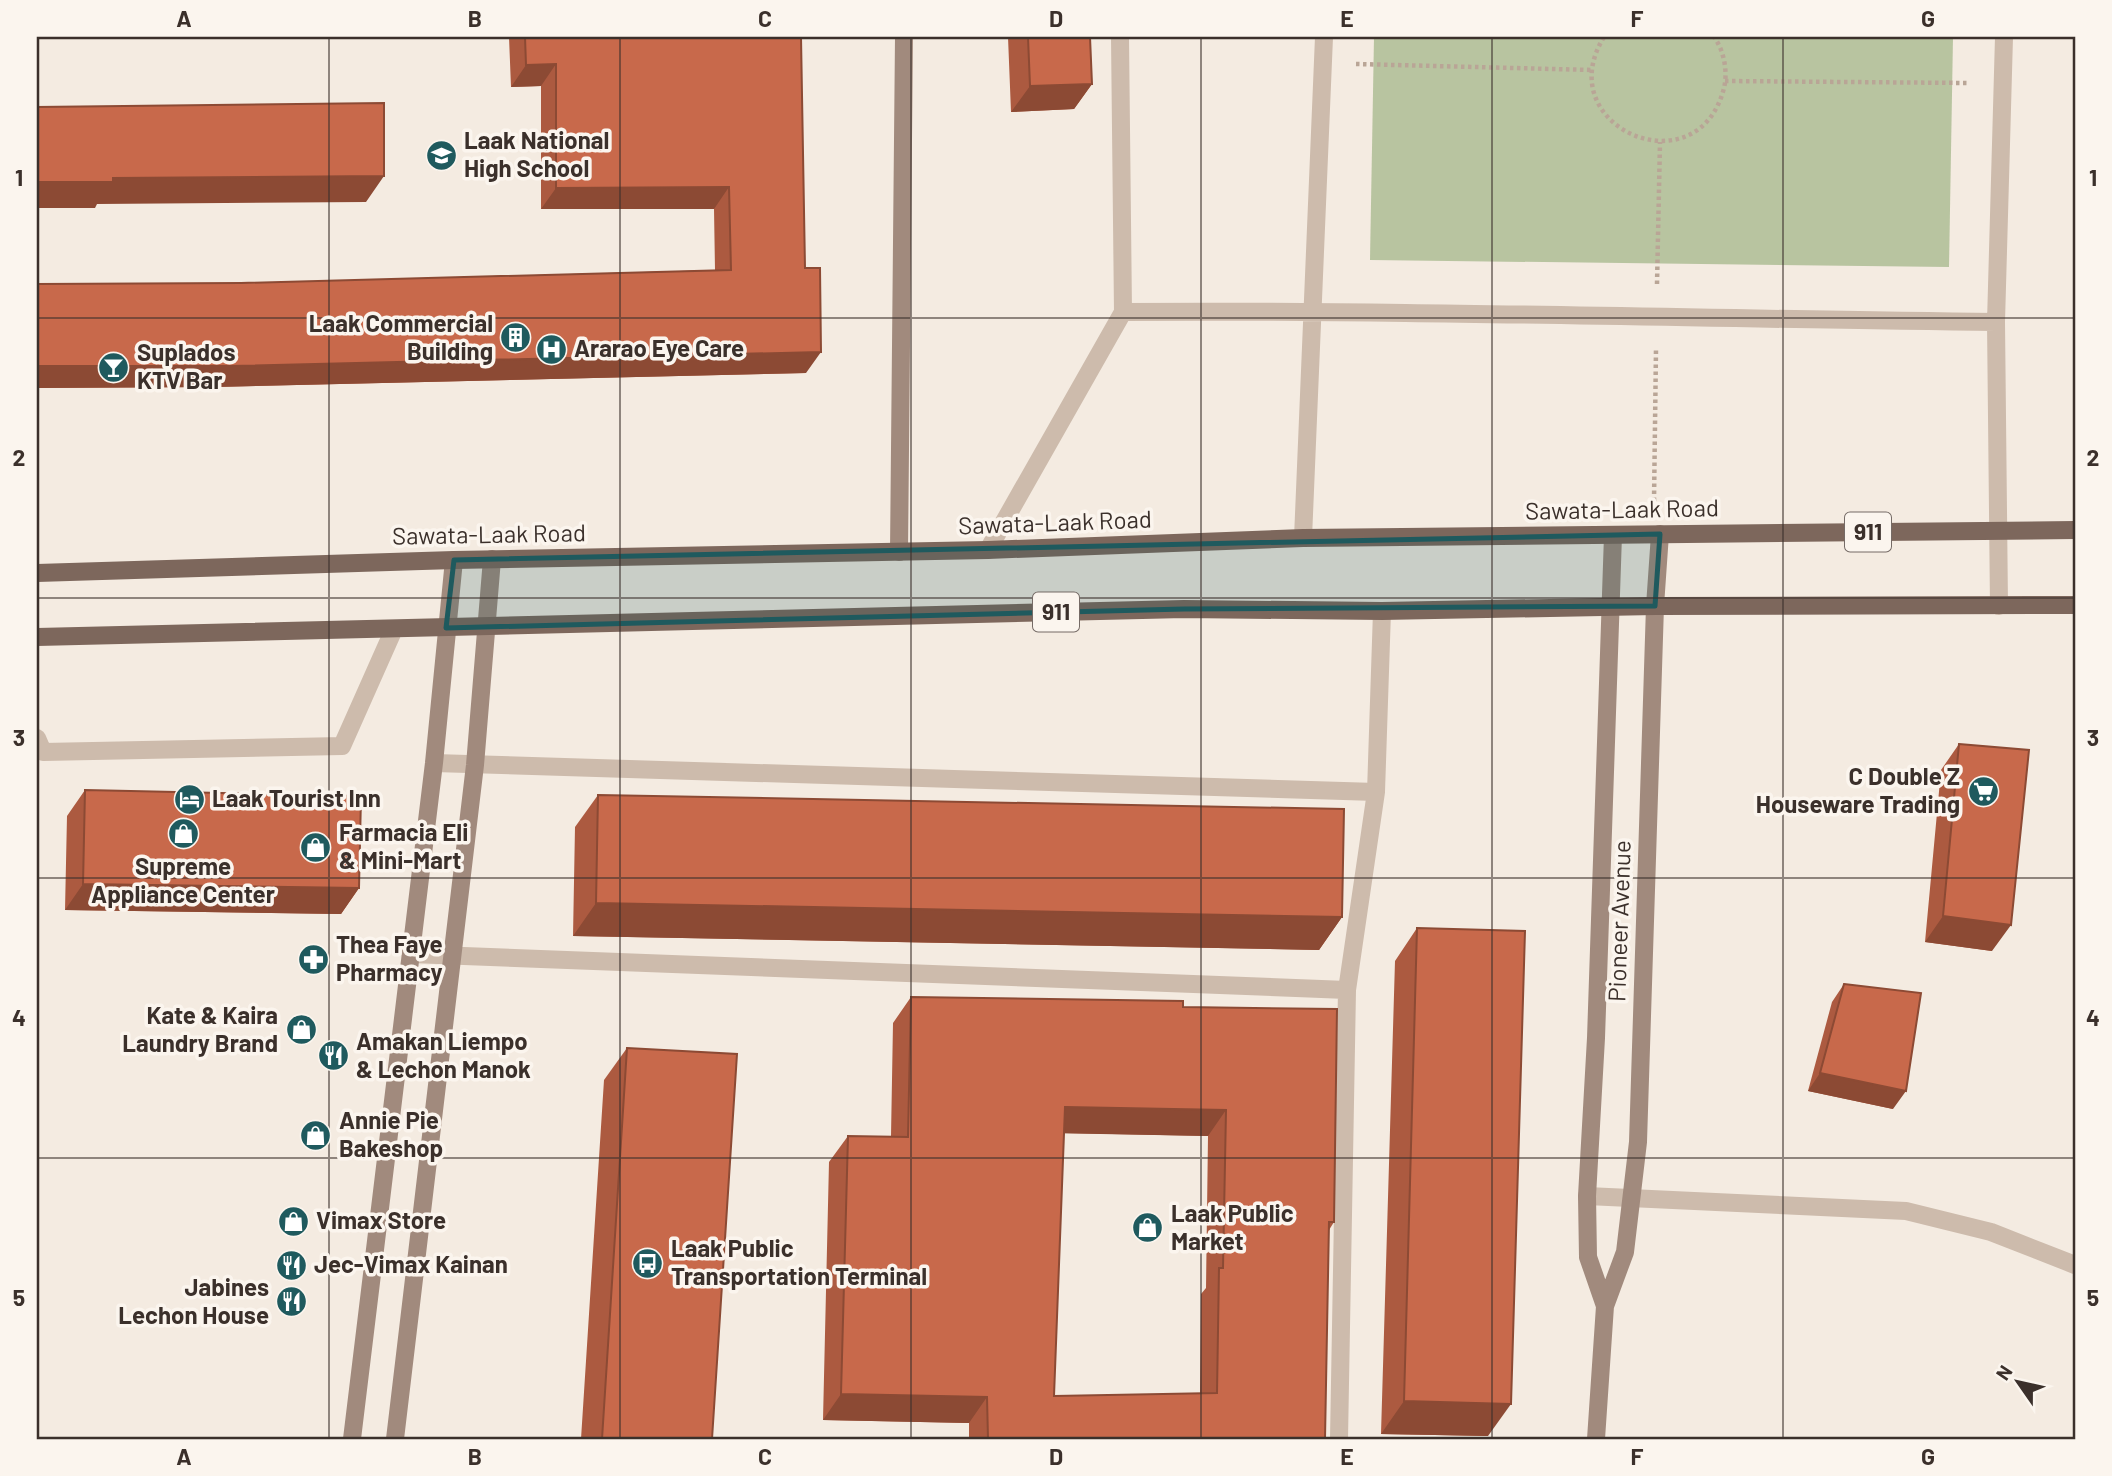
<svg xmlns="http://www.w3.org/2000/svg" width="2112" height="1476" font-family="Barlow,sans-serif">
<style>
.green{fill:#b8c4a0}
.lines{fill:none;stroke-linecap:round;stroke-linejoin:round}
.path{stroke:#b9a596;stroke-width:4.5;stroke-dasharray:3.5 3.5;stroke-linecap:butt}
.lane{stroke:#cdbbac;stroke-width:18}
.secondary{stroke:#a18a7d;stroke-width:18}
.primary{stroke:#7d675c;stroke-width:18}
.wall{fill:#ac5a40;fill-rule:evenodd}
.shaded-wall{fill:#8c4a34}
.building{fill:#c8694b;stroke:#8c4a34;stroke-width:2;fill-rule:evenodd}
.marked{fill:#1f5a5e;fill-opacity:0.2;stroke:#1f5a5e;stroke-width:5;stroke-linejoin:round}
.grid{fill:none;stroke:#3b302b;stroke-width:2;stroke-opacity:0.55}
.labels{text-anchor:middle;stroke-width:7;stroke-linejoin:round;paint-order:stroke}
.shield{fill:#fbf5ee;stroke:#756b66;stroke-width:2}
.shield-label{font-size:23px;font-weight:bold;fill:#3b302b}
.poi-label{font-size:24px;font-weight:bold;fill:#3b302b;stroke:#fbf5ee;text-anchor:start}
.street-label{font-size:24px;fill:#3b302b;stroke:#fbf5ee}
.neatline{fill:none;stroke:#3b302b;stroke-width:2.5}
.grid-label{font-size:23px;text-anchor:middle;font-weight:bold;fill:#3b302b}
</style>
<rect width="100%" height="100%" fill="#f4ebe1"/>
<path class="green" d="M1374 37H1953L1949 267 1370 260Z"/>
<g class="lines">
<path class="path" d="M1604 37C1548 127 1698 191 1724 88 1728 72 1724 50 1714 37
M1356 64 1592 70
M1725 81 1969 83
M1657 284 1660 142
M1654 501 1656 349"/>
<path class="lane" d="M1123 312C1414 310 1705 319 1996 322
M1303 538 1324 37
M988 550 1123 312 1120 37
M1999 606 1996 322 2004 37
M37 738 43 752 342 746 394 629
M434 763 1376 792
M411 954 1347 990
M1587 1196 1906 1211 1991 1232 2075 1265
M1339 1439 1347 990 1376 792 1382 611"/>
<path class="secondary" d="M899 552 904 37
M1605 1306 1588 1257 1587 1196 1596 1038 1613 535
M352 1439 434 763 454 560
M395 1439 475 765 492 559
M1596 1439 1605 1306 1625 1252 1638 1142 1655 606 1660 534"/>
<path class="primary" d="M37 573 454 560 988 550 1303 538 2075 530
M37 637 1184 609 1382 611 1655 606 2075 605"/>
</g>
<path class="wall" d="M509 37H801L806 373 215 387 37 388V284L241 283 715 270 714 209H541V86L511 87Z
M1008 37H1090L1092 84 1074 109 1011 112Z
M1959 744 1992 951 1925 942 1941 770Z
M85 790 359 888 341 914 65 910 67 816Z
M598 795 1342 917 1319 950 573 936 575 827Z
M1417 928 1488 1436 1381 1434 1395 961Z
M1844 984 1893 1109 1808 1091 1832 1002Z
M911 997 1183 1007 1334 1222 1329 1230 1325 1439H969V1423L823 1420 829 1162 848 1136H891L893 1023ZM1064 1133 1208 1136 1206 1288 1201 1294 1200 1394 1054 1396Z
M627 1048 712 1439H581L604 1080Z"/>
<path class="shaded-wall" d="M556 64 541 86 511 87 526 65Z
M1092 84 1074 109 1011 112 1030 86Z
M384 176 366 202 97 204 95 208H37V182L113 178Z
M729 187 714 209H541L556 188Z
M821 352 806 373 215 387 37 388V366Z
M83 884 359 888 341 914 65 910Z
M596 903 1342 917 1319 950 573 936Z
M1943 916 2011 925 1992 951 1925 942Z
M1820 1073 1906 1091 1893 1109 1808 1091Z
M1065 1107 1226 1110 1208 1136 1047 1133Z
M841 1394 987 1397 969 1423 823 1420Z
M1404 1401 1511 1404 1488 1436 1381 1434Z"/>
<path class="building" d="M525 37H801L805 268H820L821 352 230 366H37V284L241 283 731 270 729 187 556 188V64L526 65Z
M1028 37H1090L1092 84 1030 86Z
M384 103V176L113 178V182H37V107Z
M1959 744 2029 750 2011 925 1943 916Z
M85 790 361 796 359 888 83 884Z
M598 795 1344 809 1342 917 596 903Z
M1417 928 1525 931 1511 1404 1404 1401Z
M1844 984 1921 993 1906 1091 1820 1073Z
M911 997 1183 1001V1007L1337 1009 1334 1222H1329L1325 1439H988L987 1397 841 1394 848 1136 908 1137ZM1065 1107 1226 1110 1223 1268H1219L1217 1393 1054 1396Z
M627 1048 737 1054 712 1439H602Z"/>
<path class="marked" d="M1660 534 1655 606 1184 609 446 628 454 560Z"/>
<path class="grid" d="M329 37V1439M620 37V1439M911 37V1439M1201 37V1439M1492 37V1439M1783 37V1439M37 318H2075M37 598H2075M37 878H2075M37 1158H2075"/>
<defs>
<symbol id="school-disc" viewBox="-11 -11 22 22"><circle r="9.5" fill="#1f5a5e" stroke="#fbf5ee"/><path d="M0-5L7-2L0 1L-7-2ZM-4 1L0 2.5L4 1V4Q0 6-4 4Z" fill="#fff"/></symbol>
<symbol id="building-disc" viewBox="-11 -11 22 22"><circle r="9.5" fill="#1f5a5e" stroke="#fbf5ee"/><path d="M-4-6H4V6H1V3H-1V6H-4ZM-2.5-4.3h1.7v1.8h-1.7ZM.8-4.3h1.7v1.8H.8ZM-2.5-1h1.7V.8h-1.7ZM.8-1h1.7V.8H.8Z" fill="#fff"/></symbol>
<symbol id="hospital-disc" viewBox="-11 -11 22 22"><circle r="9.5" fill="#1f5a5e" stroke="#fbf5ee"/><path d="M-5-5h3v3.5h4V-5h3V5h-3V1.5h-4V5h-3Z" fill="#fff"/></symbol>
<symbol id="bar-disc" viewBox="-11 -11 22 22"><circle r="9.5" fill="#1f5a5e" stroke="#fbf5ee"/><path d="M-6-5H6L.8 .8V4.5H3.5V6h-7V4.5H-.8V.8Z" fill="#fff"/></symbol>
<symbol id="supermarket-disc" viewBox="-11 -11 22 22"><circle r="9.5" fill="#1f5a5e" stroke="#fbf5ee"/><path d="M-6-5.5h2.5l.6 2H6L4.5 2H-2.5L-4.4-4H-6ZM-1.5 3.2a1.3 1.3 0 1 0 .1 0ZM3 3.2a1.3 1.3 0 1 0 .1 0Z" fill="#fff"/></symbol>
<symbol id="hotel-disc" viewBox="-11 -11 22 22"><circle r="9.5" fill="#1f5a5e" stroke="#fbf5ee"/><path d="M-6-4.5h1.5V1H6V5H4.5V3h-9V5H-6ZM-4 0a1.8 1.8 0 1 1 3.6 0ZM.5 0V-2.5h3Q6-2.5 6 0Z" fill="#fff"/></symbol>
<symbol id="shop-disc" viewBox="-11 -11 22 22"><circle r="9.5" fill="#1f5a5e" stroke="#fbf5ee"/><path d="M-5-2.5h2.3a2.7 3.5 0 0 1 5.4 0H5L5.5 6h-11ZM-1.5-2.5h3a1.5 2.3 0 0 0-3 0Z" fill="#fff"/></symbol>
<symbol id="pharmacy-disc" viewBox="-11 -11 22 22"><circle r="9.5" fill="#1f5a5e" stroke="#fbf5ee"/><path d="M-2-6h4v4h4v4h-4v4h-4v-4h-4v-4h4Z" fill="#fff"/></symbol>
<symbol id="restaurant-disc" viewBox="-11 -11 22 22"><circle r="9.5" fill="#1f5a5e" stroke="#fbf5ee"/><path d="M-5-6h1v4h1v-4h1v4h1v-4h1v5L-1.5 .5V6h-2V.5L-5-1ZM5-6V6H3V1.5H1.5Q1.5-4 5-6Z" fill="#fff"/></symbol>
<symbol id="bus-disc" viewBox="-11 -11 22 22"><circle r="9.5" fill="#1f5a5e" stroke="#fbf5ee"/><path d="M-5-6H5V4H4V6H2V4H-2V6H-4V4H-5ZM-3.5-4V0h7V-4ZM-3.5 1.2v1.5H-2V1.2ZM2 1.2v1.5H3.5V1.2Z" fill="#fff"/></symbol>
</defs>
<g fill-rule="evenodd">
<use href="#school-disc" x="424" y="138" width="35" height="35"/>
<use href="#building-disc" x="498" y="320" width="35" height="35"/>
<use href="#hospital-disc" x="534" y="332" width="35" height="35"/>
<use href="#bar-disc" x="96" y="350" width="35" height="35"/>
<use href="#supermarket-disc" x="1966" y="774" width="35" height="35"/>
<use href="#hotel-disc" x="172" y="782" width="35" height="35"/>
<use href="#shop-disc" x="166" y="816" width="35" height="35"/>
<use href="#shop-disc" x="298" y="830" width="35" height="35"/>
<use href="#pharmacy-disc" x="296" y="942" width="35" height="35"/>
<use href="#shop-disc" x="284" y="1012" width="35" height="35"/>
<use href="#restaurant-disc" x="316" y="1038" width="35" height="35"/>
<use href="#shop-disc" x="298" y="1118" width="35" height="35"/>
<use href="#shop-disc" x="276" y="1204" width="35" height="35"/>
<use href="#shop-disc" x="1130" y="1210" width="35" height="35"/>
<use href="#bus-disc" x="630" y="1246" width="35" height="35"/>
<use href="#restaurant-disc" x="274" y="1248" width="35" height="35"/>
<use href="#restaurant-disc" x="274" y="1284" width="35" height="35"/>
</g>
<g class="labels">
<g class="shield">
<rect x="1845" y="512.5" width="46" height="39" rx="5"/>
<rect x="1033" y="592.5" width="46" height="39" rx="5"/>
</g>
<g class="shield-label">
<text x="1868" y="540">911</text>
<text x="1056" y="620">911</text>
</g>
<g class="poi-label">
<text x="464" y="149">Laak National<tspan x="464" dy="28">High School</tspan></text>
<text x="493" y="332" text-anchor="end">Laak Commercial<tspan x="493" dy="28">Building</tspan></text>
<text x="574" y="357">Ararao Eye Care</text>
<text x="137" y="361">Suplados<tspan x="137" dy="28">KTV Bar</tspan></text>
<text x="1960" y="785" text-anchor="end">C Double Z<tspan x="1960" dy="28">Houseware Trading</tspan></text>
<text x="212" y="807">Laak Tourist Inn</text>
<text x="339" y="841">Farmacia Eli<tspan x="339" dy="28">&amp; Mini-Mart</tspan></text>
<text x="183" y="875" text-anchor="middle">Supreme<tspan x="183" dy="28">Appliance Center</tspan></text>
<text x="336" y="953">Thea Faye<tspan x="336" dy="28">Pharmacy</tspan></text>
<text x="278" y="1024" text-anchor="end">Kate &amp; Kaira<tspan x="278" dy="28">Laundry Brand</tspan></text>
<text x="356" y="1050">Amakan Liempo<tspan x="356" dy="28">&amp; Lechon Manok</tspan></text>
<text x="339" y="1129">Annie Pie<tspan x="339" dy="28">Bakeshop</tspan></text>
<text x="1171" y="1222">Laak Public<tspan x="1171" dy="28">Market</tspan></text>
<text x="316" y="1229">Vimax Store</text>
<text x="671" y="1257">Laak Public<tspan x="671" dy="28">Transportation Terminal</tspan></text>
<text x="314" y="1273">Jec-Vimax Kainan</text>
<text x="269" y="1296" text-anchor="end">Jabines<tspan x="269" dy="28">Lechon House</tspan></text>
</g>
<g class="street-label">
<text transform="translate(1622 510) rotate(-1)" y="8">Sawata-Laak Road</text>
<text transform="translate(1055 523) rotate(-2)" y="8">Sawata-Laak Road</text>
<text transform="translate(489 535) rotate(-1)" y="8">Sawata-Laak Road</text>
<text transform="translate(1620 921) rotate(-88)" y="8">Pioneer Avenue</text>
</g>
</g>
<rect width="2112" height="1476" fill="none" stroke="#fbf5ee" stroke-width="77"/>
<g transform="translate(2018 1382) rotate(304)" stroke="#fbf5ee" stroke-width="5" paint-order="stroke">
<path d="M0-5L12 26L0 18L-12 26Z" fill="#3b302b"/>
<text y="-10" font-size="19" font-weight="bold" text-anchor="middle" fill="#3b302b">N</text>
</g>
<rect x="38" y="38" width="2036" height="1400" class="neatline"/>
<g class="grid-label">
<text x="184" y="27">A</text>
<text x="475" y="27">B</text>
<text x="765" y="27">C</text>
<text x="1056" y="27">D</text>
<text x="1347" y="27">E</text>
<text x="1637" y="27">F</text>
<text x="1928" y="27">G</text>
<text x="19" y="186">1</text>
<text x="2093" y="186">1</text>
<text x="19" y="466">2</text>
<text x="2093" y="466">2</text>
<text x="19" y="746">3</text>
<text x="2093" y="746">3</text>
<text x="19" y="1026">4</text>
<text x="2093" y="1026">4</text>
<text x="19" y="1306">5</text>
<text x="2093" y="1306">5</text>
<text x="184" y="1465">A</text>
<text x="475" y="1465">B</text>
<text x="765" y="1465">C</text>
<text x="1056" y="1465">D</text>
<text x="1347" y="1465">E</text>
<text x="1637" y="1465">F</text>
<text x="1928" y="1465">G</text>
</g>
</svg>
